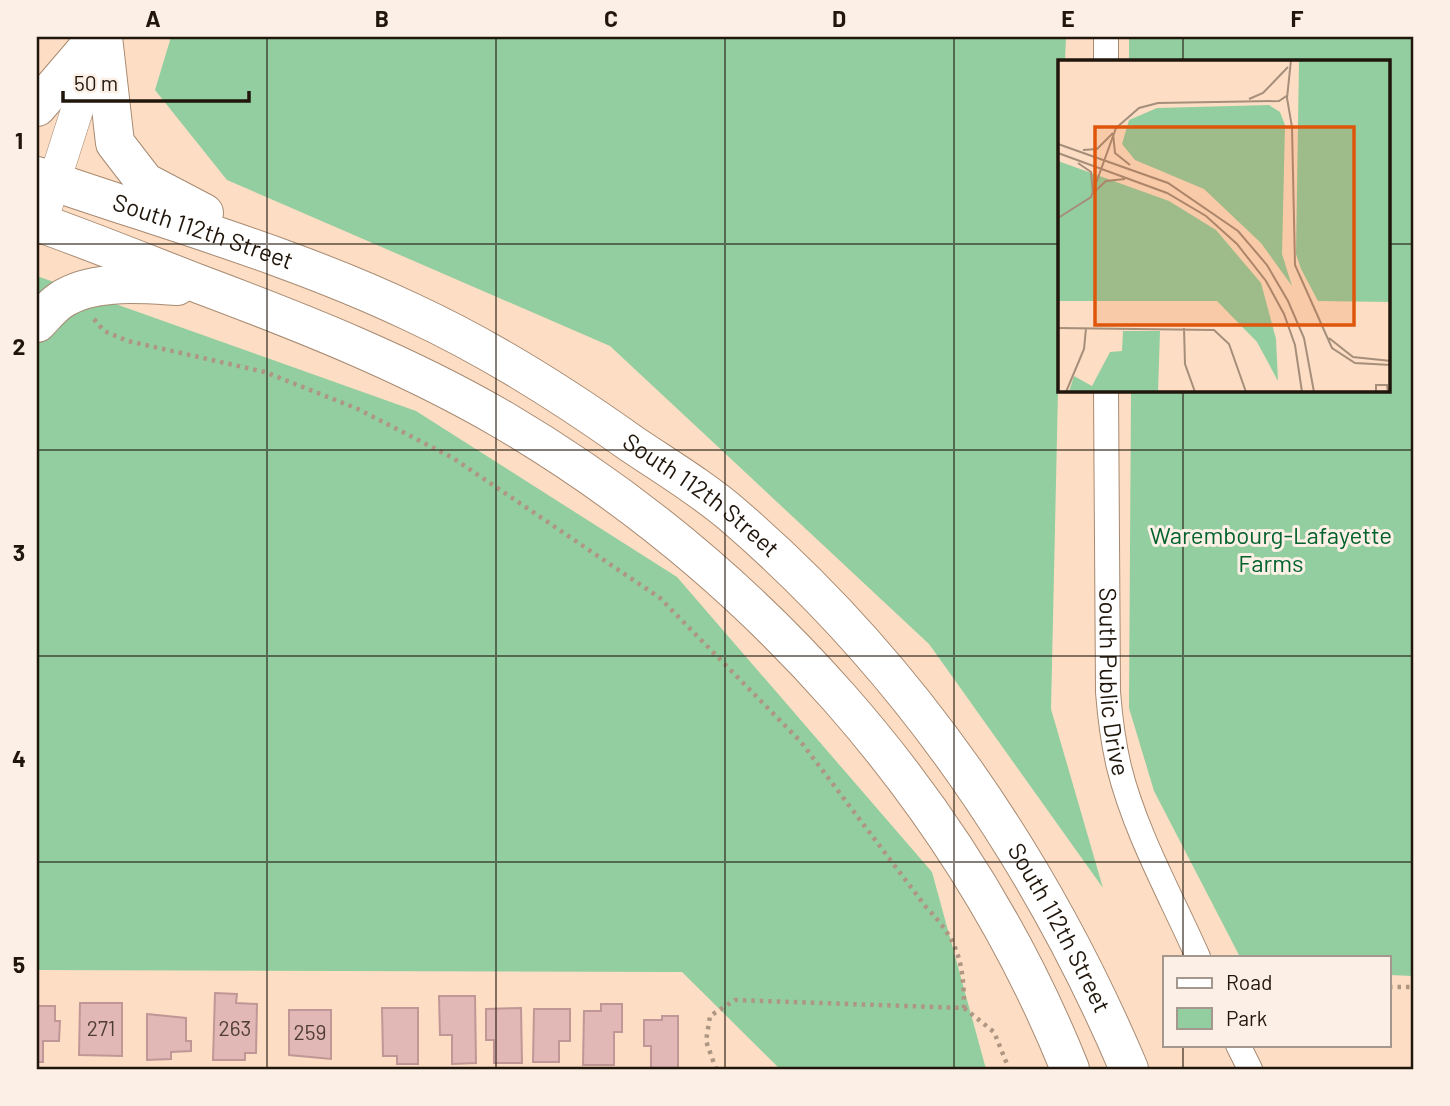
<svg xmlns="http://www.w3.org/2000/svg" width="1450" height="1106" font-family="Barlow,sans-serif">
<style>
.green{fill:#92ce9f}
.building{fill:#e2b8b6;stroke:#c09796;stroke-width:2}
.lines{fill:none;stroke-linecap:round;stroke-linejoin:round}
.minor-casing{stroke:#a78a72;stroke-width:26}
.tertiary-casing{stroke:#a78a72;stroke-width:33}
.primary-casing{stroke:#a78a72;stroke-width:40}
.path{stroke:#ae9682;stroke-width:4.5;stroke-dasharray:3.5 5;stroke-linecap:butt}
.minor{stroke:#fff;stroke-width:24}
.tertiary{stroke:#fff;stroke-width:32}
.primary{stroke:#fff;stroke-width:38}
.grid{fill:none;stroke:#20160c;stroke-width:2;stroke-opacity:0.55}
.labels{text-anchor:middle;stroke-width:6;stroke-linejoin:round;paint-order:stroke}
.number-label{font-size:21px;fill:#503e36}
.street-label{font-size:24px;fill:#20160c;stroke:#fcefe5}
.park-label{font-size:24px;fill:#00622d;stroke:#fcefe5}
.inset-road{fill:none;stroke:#a58e7a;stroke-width:2}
.view{fill:#de560c;fill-opacity:0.15;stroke:#de560c;stroke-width:3.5}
.inset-edge{fill:none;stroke:#20160c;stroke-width:3.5}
.neatline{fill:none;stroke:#20160c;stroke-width:2.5}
.grid-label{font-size:23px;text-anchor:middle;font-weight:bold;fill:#20160c}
</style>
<rect width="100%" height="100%" fill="#fddec4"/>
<path class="green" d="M171 37H1066L1065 61H1060V301L1051 709 1103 888 929 644 610 346 227 180 155 90Z
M1129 37H1413V976L1389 975V957H1240L1154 791 1129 708 1131 390H1389V61H1129Z
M37 276 416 411 677 577 932 872 986 1069H780L682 972 37 970Z"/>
<path class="building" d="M215 993 237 994 236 1003 257 1004 256 1053H245V1060H213Z
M439 996H475L476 1063 452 1064V1035H440Z
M80 1003H122V1056L79 1055Z
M601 1004H622V1032H614V1065H583L584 1011H601Z
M37 1006H55V1021H60L59 1041H43V1062H37Z
M382 1008H418V1064H397V1056H383Z
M521 1008 522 1063H494V1040H486V1009Z
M534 1009H570V1041H559V1062H533Z
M289 1010H331V1059L289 1055Z
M147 1014 186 1018V1041H191V1051L171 1052V1059L147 1060Z
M662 1016H678V1069H651V1046H644V1020H662Z"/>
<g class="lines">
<defs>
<g id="minor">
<path d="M1106 37V61"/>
<path id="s1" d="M1106 390 1108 692C1110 717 1113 742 1119 767 1135 832 1171 896 1198 957"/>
<path d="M1238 1045 1250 1069"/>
</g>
<path id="tertiary" d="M41 223 100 38"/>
<g id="primary">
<path d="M103 37 115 143 145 182 204 213"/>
<path d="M37 107 97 37"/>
<path id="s2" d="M37 176C161 219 291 255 411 312 489 348 562 394 632 444 666 467 703 489 734 516 908 666 1040 859 1129 1069"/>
<path d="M37 222C91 241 145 263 199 284 303 323 407 364 503 420 754 568 961 798 1070 1069"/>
<path d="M37 323C44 316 52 306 61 300 92 279 142 284 177 286"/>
</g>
</defs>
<use href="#minor" class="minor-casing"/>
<use href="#tertiary" class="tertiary-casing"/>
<use href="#primary" class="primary-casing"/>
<path class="path" d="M94 319 104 331 128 341 265 372 358 409 453 458 660 598 801 742 926 907C958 940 964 962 964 1008L735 1000 710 1016 706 1041 716 1069
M1389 987H1413
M964 1008 994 1032 1009 1069"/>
<use href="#minor" class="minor"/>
<use href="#tertiary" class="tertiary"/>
<use href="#primary" class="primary"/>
</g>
<path class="grid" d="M267 37V1069M496 37V1069M725 37V1069M954 37V1069M1183 37V61M37 244H1060M1389 244H1413M1183 390V957M37 450H1413M37 656H1413M37 862H1413M1183 1045V1069"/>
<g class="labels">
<g class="number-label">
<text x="101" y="1036">271</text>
<text x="235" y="1036">263</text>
<text x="310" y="1040">259</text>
</g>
<g class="street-label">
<text dy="8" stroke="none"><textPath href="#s2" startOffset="175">South 112th Street</textPath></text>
<text dy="8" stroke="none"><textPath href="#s2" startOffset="742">South 112th Street</textPath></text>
<text dy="8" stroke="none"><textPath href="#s1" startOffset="292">South Public Drive</textPath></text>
<text dy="8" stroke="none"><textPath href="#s2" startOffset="1309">South 112th Street</textPath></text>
</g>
<g class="park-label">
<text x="1271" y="544">Warembourg-Lafayette<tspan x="1271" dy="28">Farms</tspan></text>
</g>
</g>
<g transform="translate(1058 60)">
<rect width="332" height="332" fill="#fddec4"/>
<path d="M241 0H332V242L260 241 243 209 238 194ZM211 45 222 52 227 65 224 194 234 226 203 183 146 129 77 100 64 84 71 60 99 48ZM0 101 111 141 158 170 203 223 218 279 220 321 199 282 159 241H0ZM65 271H102L100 332H11L16 316 34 326 52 292 64 291Z" fill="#92ce9f"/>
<path class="inset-road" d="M233 0 229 38 234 67 237 205 274 288 297 303 333 305M191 39 205 33 230 7M55 73 57 93 72 105M0 84 110 123 180 171 209 205 230 241 246 278 256 332M25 90 39 89 55 73M0 93 109 133 148 156 179 184 208 221 226 254 237 285 244 332M20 103 33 112 35 134M35 133 48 121 67 119M0 158 33 137 58 68 81 48 100 43 221 41 230 35M0 268 156 270 171 284 188 332M126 268 127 304 137 332M271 278 295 297 333 301M8 332 26 289 28 268M318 332V325H329L330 332"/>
<path class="view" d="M37 67H296V265H37Z"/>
<rect width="332" height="332" class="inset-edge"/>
</g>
<rect width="1450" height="1106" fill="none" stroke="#fcefe5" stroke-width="77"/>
<rect x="1163" y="956" width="228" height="91" fill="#fcefe5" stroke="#a4988e" stroke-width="2"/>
<rect x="1177" y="978" width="35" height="10" fill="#ffffff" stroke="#a4988e" stroke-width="2"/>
<text x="1226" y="990" font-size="21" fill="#20160c">Road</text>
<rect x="1177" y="1008" width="35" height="21" fill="#92ce9f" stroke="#a4988e" stroke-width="2"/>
<text x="1226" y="1026" font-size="21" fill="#20160c">Park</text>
<path d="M63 91v10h186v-10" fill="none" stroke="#20160c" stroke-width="3.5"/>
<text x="74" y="91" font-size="21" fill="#20160c" stroke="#fcefe5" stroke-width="5" paint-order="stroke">50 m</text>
<rect x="38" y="38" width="1374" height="1030" class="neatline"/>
<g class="grid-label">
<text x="153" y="27">A</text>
<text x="382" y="27">B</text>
<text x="611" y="27">C</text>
<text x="839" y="27">D</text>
<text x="1068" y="27">E</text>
<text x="1297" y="27">F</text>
<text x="19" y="149">1</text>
<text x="19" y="355">2</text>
<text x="19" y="561">3</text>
<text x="19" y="767">4</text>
<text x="19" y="973">5</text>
</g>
</svg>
